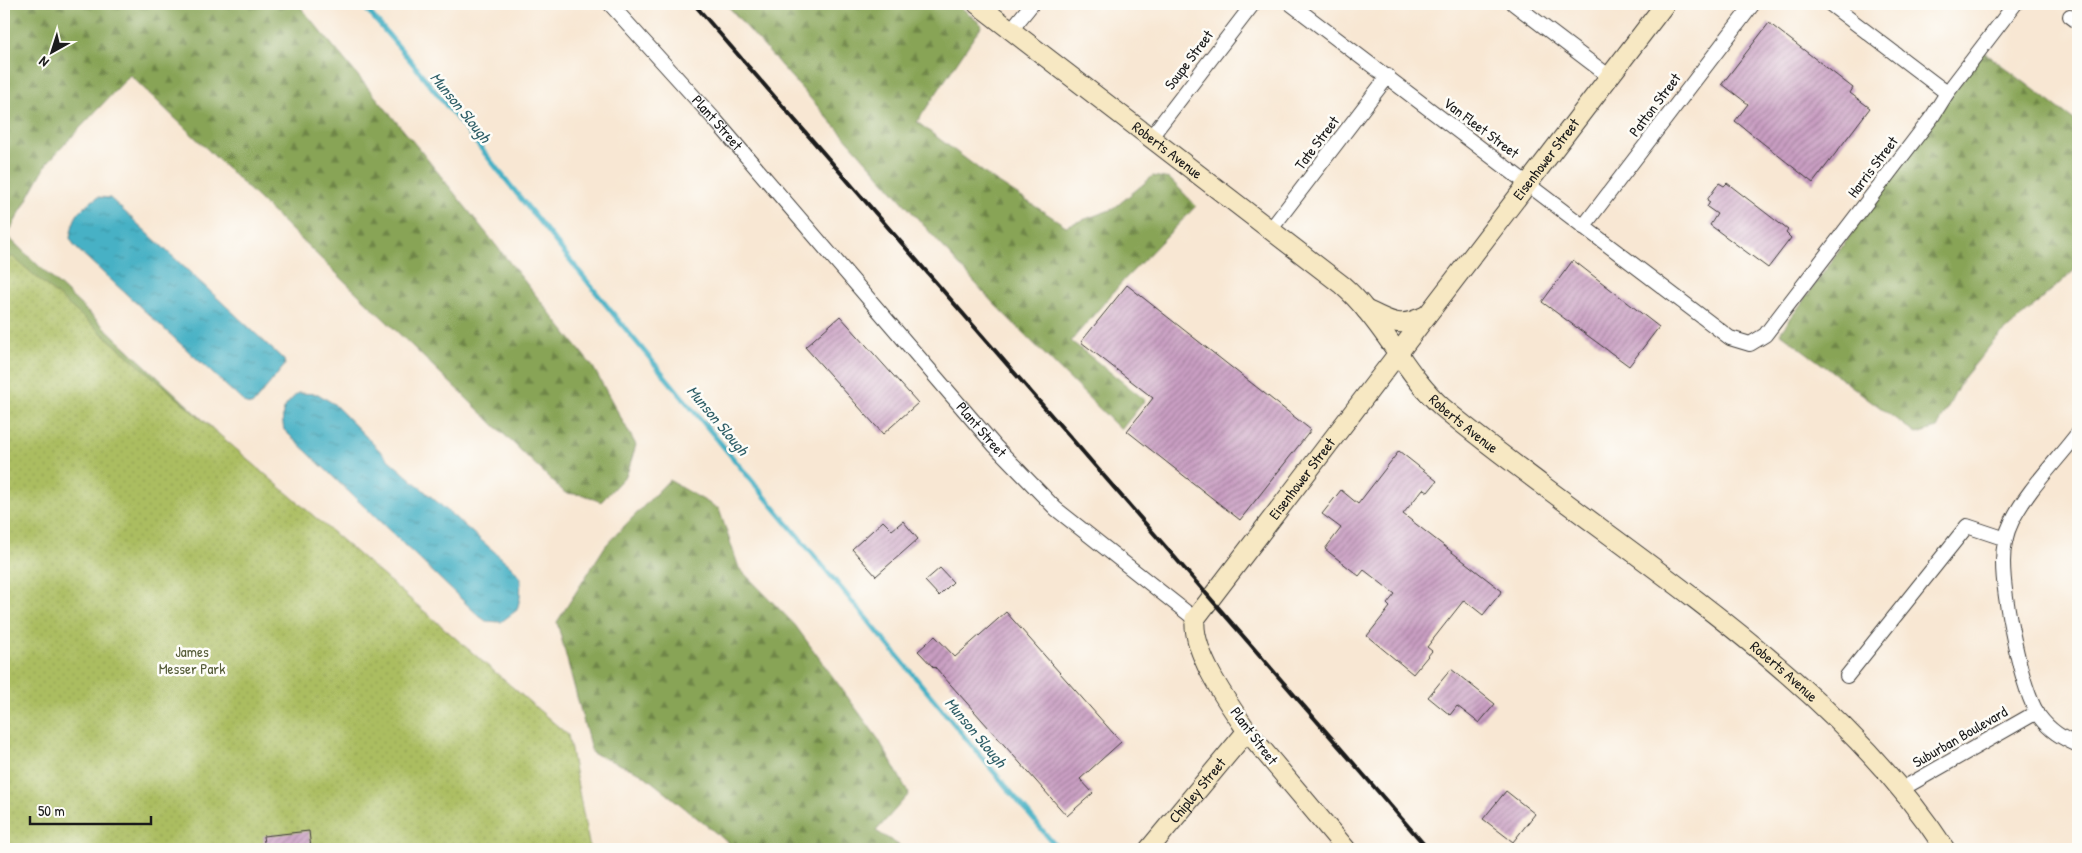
<svg xmlns="http://www.w3.org/2000/svg" width="2082" height="853" font-family="'Patrick Hand',sans-serif">
<style>
.forest{fill:url(#forest-firs);stroke:#52603a}
.park{fill:url(#park-dots);stroke:#646c3e}
.water{fill:url(#water-ripples);stroke:#326670}
.lines{fill:none;stroke-linecap:round;stroke-linejoin:round}
.stream{stroke:#47b1c5;stroke-width:5}
.building{fill:url(#building-hatch)}
.street-casing{stroke:#3d3a37;stroke-width:16}
.secondary-casing{stroke:#3d3a37;stroke-width:21}
.street{stroke:#fff;stroke-width:14}
.secondary{stroke:#f7e8c3;stroke-width:19}
.rail{stroke:#1c1c1c;stroke-width:4}
.labels{text-anchor:middle;stroke-width:5;stroke-linejoin:round;paint-order:stroke}
.street-label{font-size:15px;fill:#1c1c1c;stroke:#fdfcf7}
.park-label{font-size:15px;fill:#555c38;stroke:#fdfcf7}
.water-label{font-size:16px;font-style:italic;fill:#2f5f68;stroke:#fdfcf7}
</style>
<defs>
<pattern id="forest-firs" width="22" height="20" patternUnits="userSpaceOnUse" patternTransform="scale(1.25)"><rect width="22" height="20" fill="#88a457"/><path d="M5 1l3.5 6h-7zM16 11l3.5 6h-7z" fill="#6e8547"/></pattern>
<pattern id="park-dots" width="8" height="8" patternUnits="userSpaceOnUse" patternTransform="scale(1.25)"><rect width="8" height="8" fill="#abbd61"/><path d="M2 2h.1M6 6h.1" fill="none" stroke="#93a254" stroke-width="1.8" stroke-linecap="round"/></pattern>
<pattern id="water-ripples" width="26" height="14" patternUnits="userSpaceOnUse" patternTransform="scale(1.25)"><rect width="26" height="14" fill="#47b1c5"/><path d="M2 4q2-2 4 0t4 0M15 11q2-2 4 0t4 0" fill="none" stroke="#3a8f9f"/></pattern>
<pattern id="building-hatch" width="6" height="6" patternUnits="userSpaceOnUse" patternTransform="scale(1.25)"><rect width="6" height="6" fill="#c99ec2"/><path d="M-1 1l2-2M0 6l6-6M5 7l2-2" fill="none" stroke="#a2809d"/></pattern>
</defs>
<rect width="100%" height="100%" fill="#fdfcf7"/>
<filter id="ink" filterUnits="userSpaceOnUse"><feTurbulence type="fractalNoise" baseFrequency=".02" numOctaves="2"/><feDisplacementMap in="SourceGraphic" scale="10" xChannelSelector="R" yChannelSelector="G"/><feConvolveMatrix kernelMatrix="1 2 1 2 8 2 1 2 1" color-interpolation-filters="sRGB"/></filter>
<filter id="wash" filterUnits="userSpaceOnUse"><feTurbulence type="fractalNoise" baseFrequency=".0096" numOctaves="4" result="noise"/><feDisplacementMap in="SourceGraphic" scale="20" xChannelSelector="R" yChannelSelector="G"/><feGaussianBlur stdDeviation="1.12" result="paint"/><feColorMatrix in="noise" values="0 0 0 0 0 0 0 0 0 0 0 0 0 0 0 0 0 1.4 0 .05"/><feComposite in="paint" operator="in"/></filter>
<g filter="url(#wash)">
<rect width="100%" height="100%" fill="#f8e7d3"/>
<path class="forest" d="M4 4H298L420 150 593 367 636 445 627 474 601 502 584 495 565 493 130 75 47 163 7 236 263 476 4 336Z
M726 4H957L982 25 917 122 991 178 1066 226 1113 209 1153 176 1170 179 1196 206 1124 280 1071 341 1145 400 1121 430 994 304Z
M1983 51 2078 123V267L1994 341 1962 380 1937 428 1916 434 1780 333Z
M669 480 719 509 739 568 795 625 879 740 909 794 876 831 905 849H736L641 773 592 753 557 622 606 545Z"/>
<path class="park" d="M12 256 568 735 590 849H4V265Z"/>
<path class="water" d="M98 197 110 198 284 360 285 365 252 405 246 404 75 247 70 238C74 215 78 210 98 197Z
M298 393 318 394 334 404 390 461 512 567 521 578 520 598 517 610 501 622 486 621 479 616 284 430C280 410 284 406 298 393Z"/>
<g class="lines">
<path class="stream" d="M362 4 410 60 619 321 1058 849"/>
</g>
<g id="blocks">
<path class="building" d="M1769 23 1853 88 1850 93 1870 108 1813 183 1735 121 1748 104 1722 84Z
M1719 183 1724 186 1727 183 1788 230 1786 233 1791 238 1768 268 1710 225 1717 214 1707 207 1710 202 1707 200Z
M1573 260 1659 327 1629 366 1542 302Z
M1127 285 1311 430 1240 520 1127 431 1153 398 1081 342Z
M840 316 918 403 883 434 805 347Z
M1399 451 1437 481 1428 492 1423 489 1403 514 1502 591 1483 615 1464 600 1427 647 1432 651 1413 674 1367 636 1390 607 1387 604 1395 594 1364 570 1359 576 1325 549 1341 528 1322 514 1341 490 1358 504Z
M883 521 892 530 903 521 918 539 876 576 852 549Z
M940 568 953 582 939 596 925 581Z
M1006 612 1121 742 1080 779 1093 793 1067 816 935 667 934 668 918 651 935 636 955 657Z
M1451 669 1495 704 1479 723 1457 706 1450 715 1428 697Z
M1506 791 1535 814 1513 842 1483 819Z
M309 831 311 849H265L263 836Z"/>
</g>
</g>
<g filter="url(#ink)">
<use href="#blocks" fill-opacity="0" stroke="#3d3a37" stroke-width="1"/>
<g class="lines">
<defs>
<g id="street">
<path id="s1" d="M610 4 716 121 995 446 1056 509 1195 619"/>
<path d="M1291 4 1730 338 1750 344 1765 335 1932 117 1947 93 2015 4"/>
<path d="M1514 4 1610 77"/>
<path d="M1830 4 1947 93"/>
<path d="M2070 16 2078 22"/>
<path d="M1011 30 1032 4"/>
<path d="M1151 137 1253 4"/>
<path d="M1583 227 1753 4"/>
<path d="M1271 229 1388 76"/>
<path d="M2078 433C2057 461 2027 490 2012 521 2006 533 2003 549 2003 562 2003 595 2021 690 2039 716 2050 731 2062 738 2078 745"/>
<path d="M1847 676 1967 526 2006 539"/>
<path d="M1900 790 2037 712"/>
</g>
<g id="secondary">
<path id="s2" d="M977 4 1342 285C1350 292 1358 300 1365 309 1392 340 1411 379 1442 407 1474 434 1508 459 1541 484 1682 590 1848 700 1945 849"/>
<path d="M1366 310C1394 322 1397 329 1427 315"/>
<path id="s3" d="M1149 849 1247 731"/>
<path id="s4" d="M1346 849 1247 731C1228 703 1192 653 1195 619L1665 4"/>
</g>
</defs>
<use href="#street" class="street-casing"/>
<use href="#secondary" class="secondary-casing"/>
<use href="#street" class="street"/>
<use href="#secondary" class="secondary"/>
<path class="rail" d="M694 4 1428 849"/>
</g>
</g>
<g class="labels">
<g class="street-label">
<text transform="translate(1189 60) rotate(-53)" y="5">Soupe Street</text>
<text transform="translate(1655 105) rotate(-53)" y="5">Patton Street</text>
<text dy="5" stroke="none"><textPath href="#s1" startOffset="160">Plant Street</textPath></text>
<text transform="translate(1481 128) rotate(37)" y="5">Van Fleet Street</text>
<text transform="translate(1317 143) rotate(-53)" y="5">Tate Street</text>
<text dy="5" stroke="none"><textPath href="#s2" startOffset="240">Roberts Avenue</textPath></text>
<text dy="5" stroke="none"><textPath href="#s4" startOffset="858">Eisenhower Street</textPath></text>
<text transform="translate(1873 167) rotate(-53)" y="5">Harris Street</text>
<text dy="5" stroke="none"><textPath href="#s2" startOffset="646">Roberts Avenue</textPath></text>
<text dy="5" stroke="none"><textPath href="#s1" startOffset="565">Plant Street</textPath></text>
<text dy="5" stroke="none"><textPath href="#s4" startOffset="456">Eisenhower Street</textPath></text>
<text dy="5" stroke="none"><textPath href="#s2" startOffset="1051">Roberts Avenue</textPath></text>
<text transform="translate(1254 736) rotate(53)" y="5">Plant Street</text>
<text transform="translate(1960 737) rotate(-30)" y="5">Suburban Boulevard</text>
<text dy="5" stroke="none"><textPath href="#s3" startOffset="76">Chipley Street</textPath></text>
</g>
<g class="park-label">
<text x="192" y="657">James<tspan x="192" dy="17">Messer Park</tspan></text>
</g>
<g class="water-label">
<text transform="translate(461 107) rotate(51)" y="6">Munson Slough</text>
<text transform="translate(718 420) rotate(50)" y="6">Munson Slough</text>
<text transform="translate(976 732) rotate(50)" y="6">Munson Slough</text>
</g>
</g>
<rect width="2082" height="853" fill="none" stroke="#fdfcf7" stroke-width="20"/>
<g transform="translate(52 52) rotate(219)" stroke="#fdfcf7" stroke-width="4" paint-order="stroke">
<path d="M0-4L9 19L0 12L-9 19Z" fill="#1c1c1c"/>
<text y="-8" font-size="14" font-weight="bold" text-anchor="middle" fill="#1c1c1c">N</text>
</g>
<path d="M30 816v8h121v-8" fill="none" stroke="#1c1c1c" stroke-width="2.5"/>
<text x="38" y="816" font-size="15" fill="#1c1c1c" stroke="#fdfcf7" stroke-width="4" paint-order="stroke">50 m</text>
</svg>
